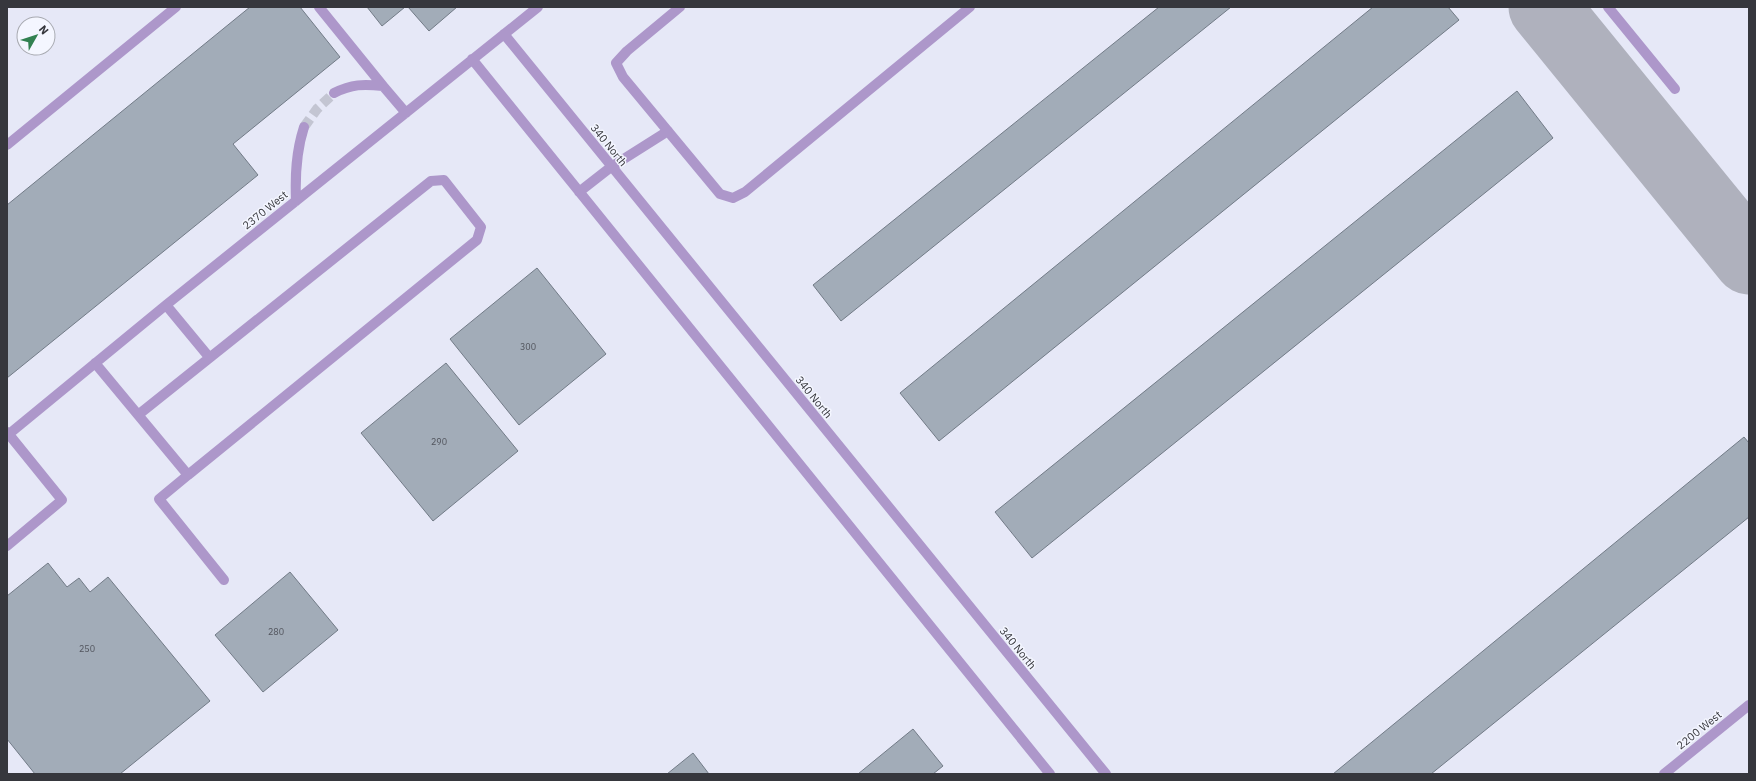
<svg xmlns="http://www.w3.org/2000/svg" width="1756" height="781" font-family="'IBM Plex Sans',sans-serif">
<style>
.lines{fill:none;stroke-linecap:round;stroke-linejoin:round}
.taxiway{stroke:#afb1bd;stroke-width:71}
.building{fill:#a2acb8;stroke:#727b87}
.minor-tunnel{stroke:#c3c5d2;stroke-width:10;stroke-dasharray:10 5;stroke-linecap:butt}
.minor{stroke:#ad97ca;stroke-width:10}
.labels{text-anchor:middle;stroke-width:3;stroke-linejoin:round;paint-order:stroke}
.number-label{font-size:9px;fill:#51545c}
.street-label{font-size:11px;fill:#36373d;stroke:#f4f6ff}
</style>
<rect width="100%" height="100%" fill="#e6e8f7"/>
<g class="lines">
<path class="taxiway" d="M1544 7 1749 259"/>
</g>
<path class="building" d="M250 7H300L340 57 233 144 258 175 7 378V205Z
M367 7H405L382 26Z
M408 7H457L429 31Z
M1159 7H1231L841 321 813 285Z
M1373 7H1448L1459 20 939 441 900 393Z
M1517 91 1553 138 1032 558 995 512Z
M537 268 606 354 519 425 450 339Z
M446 363 518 451 433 521 361 433Z
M1744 437 1749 443V517L1431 774H1333Z
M48 563 67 587 79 578 90 592 108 577 210 701 120 774H35L7 739V596Z
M290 572 338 630 263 692 215 635Z
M913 729 943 766 933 774H858Z
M693 753 709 774H667Z"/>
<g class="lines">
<path class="minor-tunnel" d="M304 127 317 109 334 93"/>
<path class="minor" d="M319 7 383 86
M680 7 627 51 616 63 623 77 720 194 733 198 745 192 970 7
M1608 7 1675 89
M504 34 1106 774
M472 59 1050 774
M334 93C352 84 363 84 383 86L406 113
M7 145 176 7
M579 192 611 167 668 131
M296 201C295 175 296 152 304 127
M166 305 209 357
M95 363 188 475 477 240 481 227 444 180 431 181 138 415
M7 432 62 500 7 546
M9 434 166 305 538 7
M188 475 159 499 224 580
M1664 774 1749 705"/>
</g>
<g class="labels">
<g class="number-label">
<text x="528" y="350">300</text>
<text x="439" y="445">290</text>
<text x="276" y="635">280</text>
<text x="87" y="652">250</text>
</g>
<g class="street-label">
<text transform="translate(609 145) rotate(51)" y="4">340 North</text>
<text transform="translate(265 210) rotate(-39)" y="4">2370 West</text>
<text transform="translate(814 397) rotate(51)" y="4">340 North</text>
<text transform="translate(1018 648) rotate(51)" y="4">340 North</text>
<text transform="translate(1699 730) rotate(-39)" y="4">2200 West</text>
</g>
</g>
<rect width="1756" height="781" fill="none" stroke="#36373d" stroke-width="16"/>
<g transform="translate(36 36) rotate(51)"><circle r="19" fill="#f4f6ff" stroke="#a8aab1"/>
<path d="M0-3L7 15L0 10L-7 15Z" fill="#328151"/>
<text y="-6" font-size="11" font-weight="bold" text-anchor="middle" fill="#36373d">N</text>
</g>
</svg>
